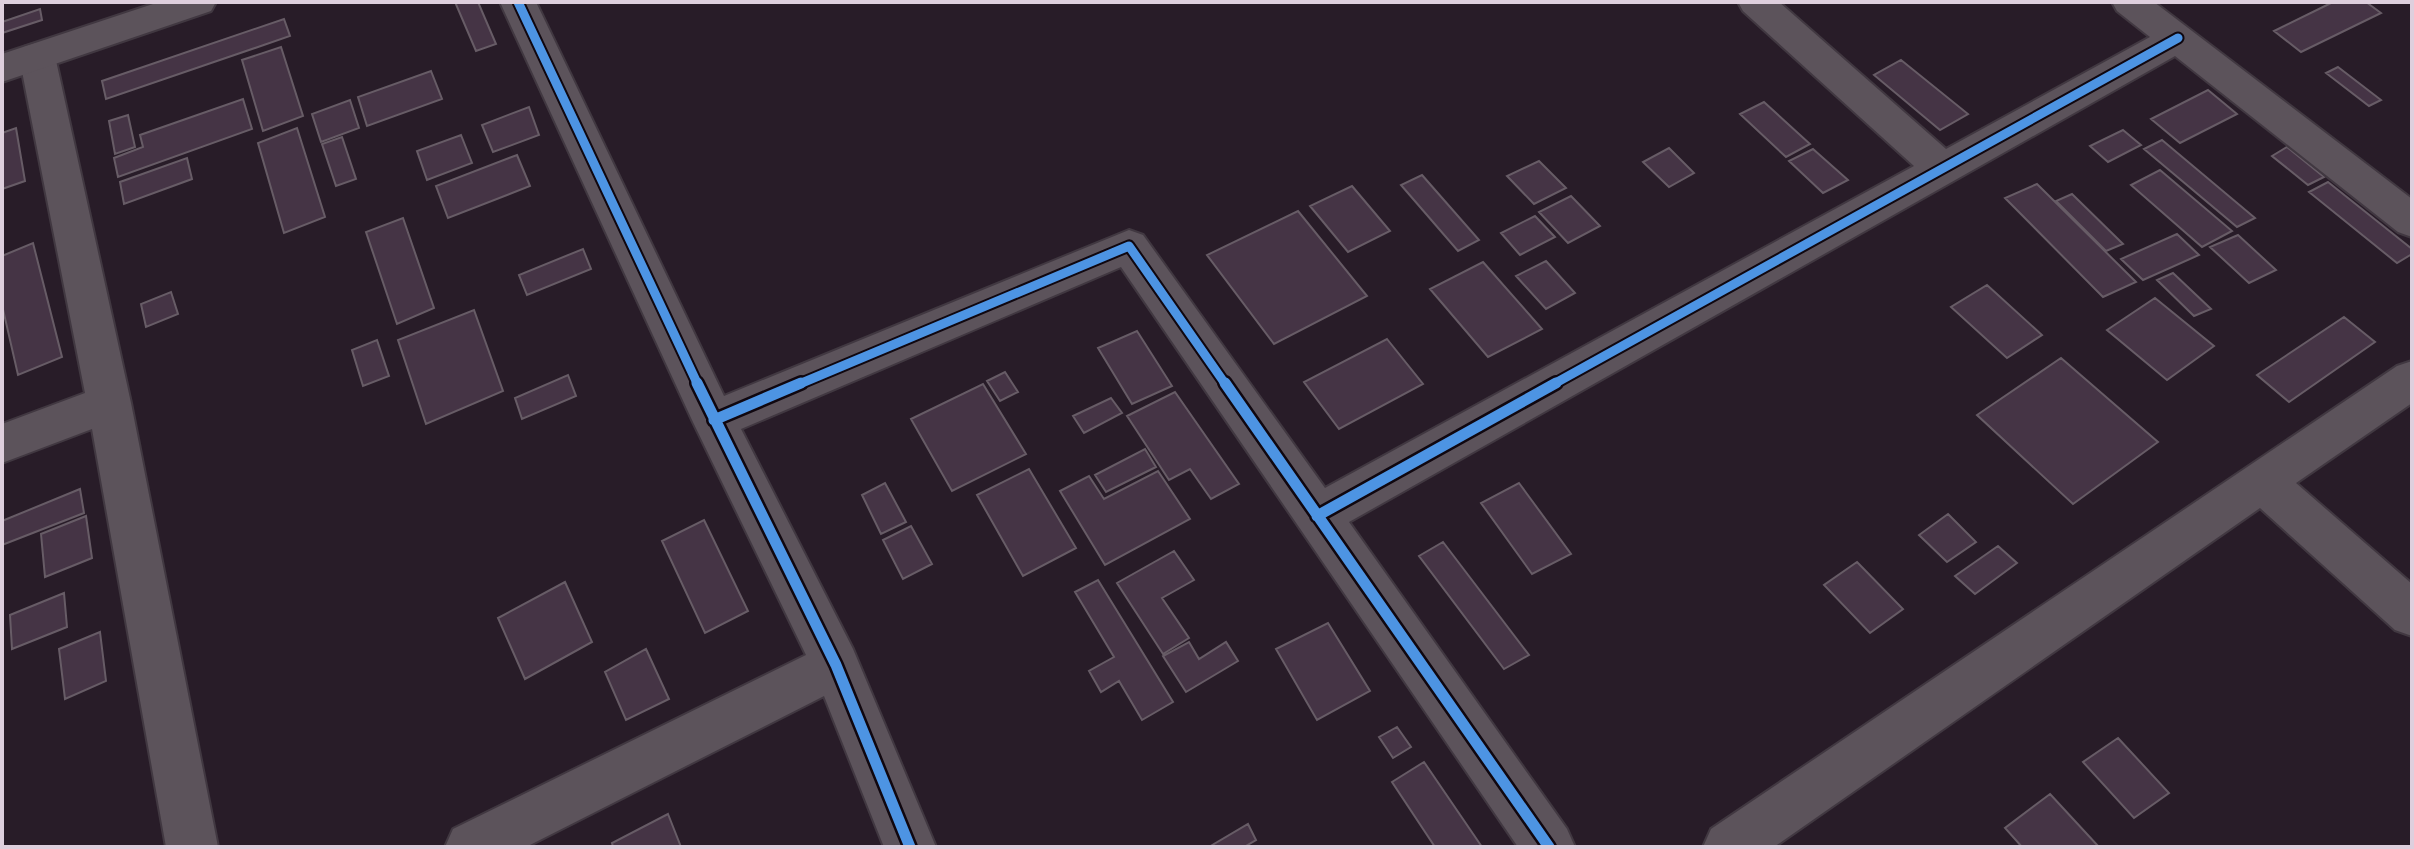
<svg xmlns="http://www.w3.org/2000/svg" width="2414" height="849" font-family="'Fira Sans Condensed',sans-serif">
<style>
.building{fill:#453445;stroke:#675c66;stroke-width:2}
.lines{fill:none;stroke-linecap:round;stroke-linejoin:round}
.minor-casing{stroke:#413841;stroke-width:4}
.tertiary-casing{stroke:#413841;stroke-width:4}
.minor{fill:#5c535b;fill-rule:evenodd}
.tertiary{fill:#5c535b;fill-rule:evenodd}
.cycleway-far1-casing{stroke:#10070f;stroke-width:13}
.cycleway-casing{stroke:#10070f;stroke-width:16}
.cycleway-far1{stroke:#4d94e3;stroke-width:9}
.cycleway{stroke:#4d94e3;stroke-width:11}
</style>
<rect width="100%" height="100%" fill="#281c28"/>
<path class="building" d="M455 2H478L496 44 476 51Z
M2326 2H2366L2381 13 2301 52 2274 31 2329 4Z
M40 9 42 20 2 33V22Z
M284 19 290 36 106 99 102 81Z
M281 47 303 116 263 131 242 60Z
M1901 60 1968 114 1940 130 1874 75Z
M2338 67 2381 100 2369 106 2326 73Z
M431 71 442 99 367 126 358 97Z
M2208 90 2237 114 2180 143 2151 119Z
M243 99 252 129 118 177 114 158 143 147 140 135Z
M350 100 359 128 321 142 312 114Z
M1764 102 1810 144 1786 157 1740 114Z
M529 107 539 135 493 152 482 125Z
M128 115 135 147 115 154 109 121Z
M16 128 25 181 2 189V133Z
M297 128 325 217 284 233 258 143Z
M2123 130 2141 145 2108 162 2090 146Z
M461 135 472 163 427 180 417 151Z
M342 137 356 179 336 186 322 144Z
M2162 140 2255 218 2237 227 2144 149Z
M2287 147 2324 177 2308 185 2272 156Z
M1669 148 1694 173 1669 187 1643 162Z
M1813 149 1848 180 1823 193 1789 161Z
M517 155 530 186 448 218 436 186Z
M187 158 192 179 124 204 120 182Z
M1539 161 1566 188 1534 204 1507 176Z
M2160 170 2232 231 2202 247 2131 185Z
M1422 175 1479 240 1458 251 1401 185Z
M2328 182 2412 249V254L2397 263 2309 192Z
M2037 184 2136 282 2103 297 2005 198Z
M1352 186 1390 231 1348 252 1310 206Z
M2072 194 2123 244 2106 251 2056 201Z
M1571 196 1600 226 1568 243 1539 212Z
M1298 211 1367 296 1274 344 1207 255Z
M1535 216 1555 237 1520 255 1501 233Z
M403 218 434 308 397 324 366 232Z
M2177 234 2199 255 2143 280 2121 259Z
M2238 235 2276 270 2249 283 2210 247Z
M33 243 62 357 18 375 2 305V256Z
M583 249 591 269 527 295 519 275Z
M1546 261 1575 293 1546 309 1516 276Z
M1483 262 1542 329 1488 357 1430 289Z
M2173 273 2211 309 2194 316 2157 280Z
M1987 285 2042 335 2007 358 1951 307Z
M171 292 178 314 146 327 141 304Z
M2155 298 2214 346 2167 380 2107 330Z
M474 310 503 391 426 424 398 340Z
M2344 317 2375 342 2289 402 2257 375Z
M1137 331 1172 386 1132 404 1098 348Z
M1387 339 1423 384 1339 429 1304 382Z
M377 340 389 376 363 386 352 350Z
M2061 358 2158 442 2073 504 1977 415Z
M1005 372 1018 392 1000 401 987 381Z
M568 375 576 396 522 419 515 398Z
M983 384 1026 454 952 491 911 419Z
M1175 392 1239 484 1211 499 1190 469 1169 480 1127 416Z
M1111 398 1122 413 1084 433 1073 416Z
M1145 449 1156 467 1106 492 1095 475Z
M1029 469 1076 548 1023 576 977 495Z
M1158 471 1190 519 1105 565 1060 491 1089 476 1104 499Z
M885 483 906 522 881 534 862 495Z
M1519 483 1571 554 1532 574 1481 503Z
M80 489 84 513 2 545V521Z
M1948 514 1976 542 1947 562 1919 535Z
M86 516 92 558 45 577 41 534Z
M704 520 748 611 705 633 662 541Z
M911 526 932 564 903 579 883 540Z
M1443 542 1529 655 1504 669 1419 556Z
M1998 546 2017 563 1975 594 1955 576Z
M1174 551 1194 580 1162 598 1189 638 1163 654 1117 583Z
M1857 562 1903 609 1870 633 1824 585Z
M1098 580 1173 702 1142 720 1119 681 1101 692 1089 671 1114 657 1075 592Z
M565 582 592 642 525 679 498 618Z
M64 593 67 627 12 649 10 615Z
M1328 623 1370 691 1317 720 1276 649Z
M100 632 106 681 65 699 59 649Z
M1189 642 1199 659 1226 642 1238 661 1186 692 1163 656Z
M646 649 669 699 626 720 605 672Z
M1397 727 1411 747 1393 758 1379 737Z
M2118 738 2169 793 2134 818 2083 762Z
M1424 762 1482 847H1435L1392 782Z
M2050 794 2099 847H2022L2005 828Z
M668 814 681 847H613L612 843Z
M1248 824 1256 840 1244 847H1209Z"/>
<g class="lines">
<defs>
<path id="minor" d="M500 2H536L724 396 1129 230 1143 235 1325 488 1914 166 1743 11 1738 2H1779L1946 149 2150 37 2117 11 2112 2H2154L2412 199V237L2398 232 2175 56 1349 522 1567 829 1575 847H1518L1121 267 741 429 853 649 936 847H884L824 696 526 847H445L453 829 806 655 692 420Z
M37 43 50 47 55 56 131 403 218 847H166L92 429 2 463V424L85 393 19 56 24 47Z
M2412 361V403L2296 483 2412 584V636L2395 630 2260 508 1774 847H1703L1711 829 2397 366Z"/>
<path id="tertiary" d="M159 2H216L211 11 2 82V54Z"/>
</defs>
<use href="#minor" class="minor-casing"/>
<use href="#tertiary" class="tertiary-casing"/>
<use href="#minor" class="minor"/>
<use href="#tertiary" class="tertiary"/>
<defs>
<path id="cycleway-far1" d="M518 2 698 385
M797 385 1129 246 1226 385
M1552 385 2178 38"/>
<path id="cycleway" d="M697 383 836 665 910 847
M1225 383 1549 847
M714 420 801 383
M1317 516 1556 383"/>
</defs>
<use href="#cycleway-far1" class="cycleway-far1-casing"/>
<use href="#cycleway" class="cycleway-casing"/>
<use href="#cycleway-far1" class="cycleway-far1"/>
<use href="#cycleway" class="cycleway"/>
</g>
<rect width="2414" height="849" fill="none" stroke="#decfdd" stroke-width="8"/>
</svg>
